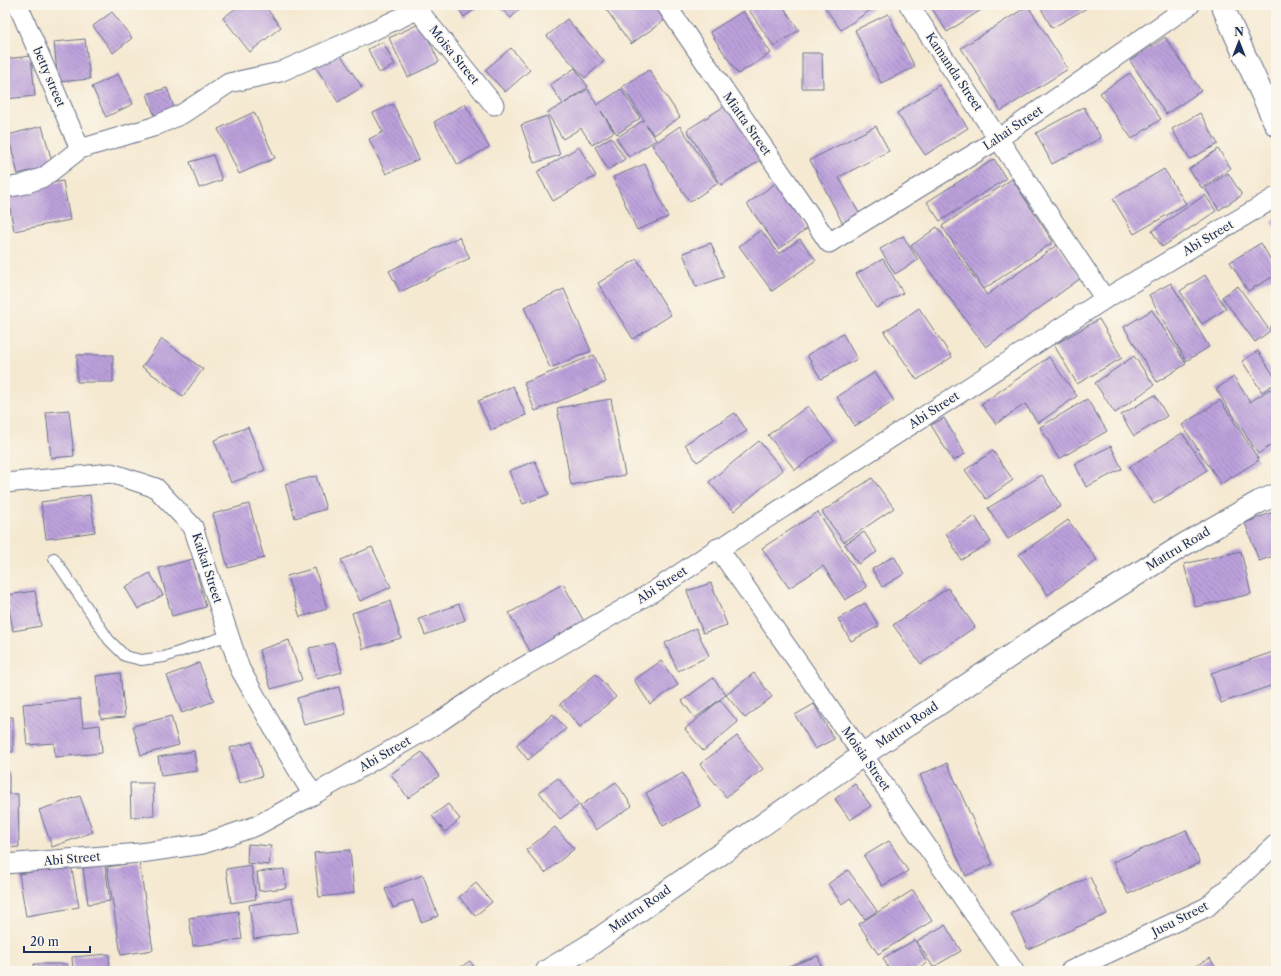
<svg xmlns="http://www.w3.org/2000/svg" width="1281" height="976" font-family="'Libre Caslon Text',serif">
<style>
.building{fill:url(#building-back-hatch)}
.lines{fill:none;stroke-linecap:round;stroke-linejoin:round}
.service-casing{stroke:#677087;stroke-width:12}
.minor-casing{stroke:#677087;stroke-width:21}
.secondary-casing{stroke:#677087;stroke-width:24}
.trunk-casing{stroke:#677087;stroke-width:24}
.service{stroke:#fff;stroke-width:10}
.minor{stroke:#fff;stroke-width:19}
.secondary{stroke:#fff;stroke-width:22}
.trunk{stroke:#fff;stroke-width:22}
.labels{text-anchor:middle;stroke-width:3;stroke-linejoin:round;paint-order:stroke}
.street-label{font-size:12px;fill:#1b2f5e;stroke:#fbf7ec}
</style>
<defs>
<pattern id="building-back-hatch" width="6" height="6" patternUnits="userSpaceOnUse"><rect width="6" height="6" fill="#bca0db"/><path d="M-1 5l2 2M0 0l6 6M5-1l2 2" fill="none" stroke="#9883b5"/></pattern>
</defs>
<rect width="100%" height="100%" fill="#fbf7ec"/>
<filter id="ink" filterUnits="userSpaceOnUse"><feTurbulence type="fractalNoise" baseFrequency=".025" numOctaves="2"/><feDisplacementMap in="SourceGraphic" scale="8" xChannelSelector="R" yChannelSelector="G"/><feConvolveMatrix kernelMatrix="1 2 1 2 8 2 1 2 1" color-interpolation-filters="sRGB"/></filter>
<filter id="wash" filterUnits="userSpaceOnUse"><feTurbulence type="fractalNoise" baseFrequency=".012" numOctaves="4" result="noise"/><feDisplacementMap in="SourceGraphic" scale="16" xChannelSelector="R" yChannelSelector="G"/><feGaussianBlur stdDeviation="0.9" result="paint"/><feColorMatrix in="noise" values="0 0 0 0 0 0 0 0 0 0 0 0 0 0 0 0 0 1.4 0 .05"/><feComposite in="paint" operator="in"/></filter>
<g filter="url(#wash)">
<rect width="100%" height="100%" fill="#f5e9d2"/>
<g id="blocks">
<path class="building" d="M5 5H9L11 14 5 15Z
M240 5H264L281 27 250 52 223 18Z
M456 5H481L464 17Z
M497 5H523L511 18Z
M603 5H656L666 19 631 44Z
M758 5H782L799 30 774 47 749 10Z
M823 5H878L841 30Z
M930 5H982L984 8 947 32Z
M1039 5H1092L1052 28Z
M1028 6 1068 69 1001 111 961 48Z
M743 11 771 53 738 74 710 32Z
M112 12 132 38 113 53 93 26Z
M888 14 915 67 881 83 855 30Z
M567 19 604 61 585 78 547 36Z
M421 23 439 62 408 77 389 38Z
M1165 37 1201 91 1166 114 1130 61Z
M85 39 90 79 58 82 54 42Z
M383 42 395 65 379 73 368 49Z
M511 48 530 70 505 92 485 70Z
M338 51 362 87 338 102 315 66Z
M802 53H822L823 88H802Z
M31 56 35 96 5 99V59Z
M575 68 588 87 565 103 588 89 597 105 621 89 640 118 617 134 601 111 614 132 592 145 581 128 563 139 547 113 563 104 550 85Z
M649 70 680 117 654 135 646 125 656 140 629 157 616 138 644 120 622 87Z
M1130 73 1161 119 1132 139 1100 93Z
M118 74 133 104 106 117 92 87Z
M939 85 968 128 925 155 897 113Z
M167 88 175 110 155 117 147 94Z
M731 102 766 157 721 185 687 130Z
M393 104 419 159 386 174 369 139 383 132 373 113Z
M465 104 489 147 458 165 434 122Z
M1084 107 1101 138 1052 164 1036 133Z
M254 112 275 158 239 174 218 129Z
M1200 113 1218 144 1190 159 1172 129Z
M547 116 560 155 534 163 521 125Z
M42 126 53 165 18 174 8 135Z
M680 126 718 183 690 202 652 145Z
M876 126 889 151 839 177 860 215 843 224 810 160Z
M611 137 625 159 608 170 595 147Z
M579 147 596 176 553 201 537 172Z
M1218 149 1231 168 1202 188 1189 169Z
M213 155 222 180 199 188 190 162Z
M5 157 9 182 5 183Z
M994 159 1006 179 940 221 927 202Z
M645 164 668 217 637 230 613 177Z
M1164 169 1186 204 1134 234 1113 199Z
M1228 173 1242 195 1219 210 1205 188Z
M1012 179 1053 242 984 289 942 226Z
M63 181 70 220 14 231 7 191Z
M776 183 808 228 779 249 747 204Z
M1205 195 1216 211 1162 247 1152 231Z
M1276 219V229L1271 221Z
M937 227 987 295 1057 245 1081 278 986 347 911 246Z
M761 230 779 254 800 239 816 260 772 291 739 246Z
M903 236 918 260 895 274 880 249Z
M459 237 470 258 400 292 389 271Z
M711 243 724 277 696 287 683 253Z
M1261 243 1276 269V275L1248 291 1230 262Z
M637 259 671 315 633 339 598 283Z
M883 259 903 293 876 308 856 274Z
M1205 275 1226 309 1202 324 1180 291Z
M1171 283 1209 347 1186 361 1149 295Z
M1238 286 1270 331 1255 342 1222 297Z
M564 289 591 351 550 368 524 307Z
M919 308 952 357 917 380 884 332Z
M1152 310 1186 364 1157 382 1124 327Z
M1099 319 1122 358 1077 384 1054 345Z
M1276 323V339L1270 327Z
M843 334 857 359 821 379 807 355Z
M162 339 203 369 183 396 142 367Z
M1258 351 1276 379V383L1262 392 1242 361Z
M77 355H113V382H77Z
M594 355 606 382 535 411 524 383Z
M1134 356 1154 385 1115 413 1095 383Z
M1049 357 1077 396 1038 423 1025 404 996 424 981 404Z
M875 372 894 401 855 426 837 397Z
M1234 377 1250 402 1270 389 1276 398V442L1258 454 1216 389Z
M513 386 526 415 491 430 478 401Z
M1155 395 1167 416 1134 436 1121 415Z
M611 399 625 475 571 485 557 408Z
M1087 399 1107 431 1059 459 1040 427Z
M1220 400 1259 460 1221 484 1182 425Z
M808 406 834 441 795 470 768 435Z
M69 410 74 456 51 458 46 412Z
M735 413 747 431 697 462 685 444Z
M944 418 965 454 953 461 931 425Z
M248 427 265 470 231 483 214 440Z
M1182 433 1207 470 1154 504 1129 467Z
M759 441 783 470 734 511 709 482Z
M1111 446 1122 469 1086 487 1075 464Z
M993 451 1013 480 986 499 965 470Z
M535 461 549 494 523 504 509 471Z
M1042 475 1061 506 1008 539 988 508Z
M316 476 326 509 295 518 285 484Z
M872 478 894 508 844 542 822 512Z
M90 495 95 532 46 539 41 502Z
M249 504 264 558 228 568 213 514Z
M1276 511V555L1259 561 1245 523Z
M818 512 867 587 845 600 823 566 789 588 762 548Z
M975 516 991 542 961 560 946 533Z
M1068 520 1097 560 1048 595 1019 555Z
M864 532 877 552 858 564 845 544Z
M372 547 391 587 360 601 341 560Z
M1241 551 1251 594 1195 607 1184 564Z
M894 556 904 574 882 587 872 569Z
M193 559 206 607 172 616 159 568Z
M315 568 327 609 300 617 287 576Z
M150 573 163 595 138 609 125 587Z
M711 583 727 625 703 633 687 591Z
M563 584 586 625 532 655 509 613Z
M948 588 975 627 921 664 893 625Z
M35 591 41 626 13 631 7 595Z
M390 601 401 638 363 649 352 613Z
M865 603 879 626 851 641 838 619Z
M459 604 465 620 425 635 419 619Z
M696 628 709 656 678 671 665 643Z
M289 640 302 680 271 689 259 650Z
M334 643 342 672 317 679 309 648Z
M1276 651V684L1221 703 1211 673Z
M661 661 678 685 650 704 634 680Z
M199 663 214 701 182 713 167 676Z
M120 673 125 717 101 719 96 676Z
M754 673 772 697 745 718 726 695Z
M596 674 616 697 580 727 560 704Z
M713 678 726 695 695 718 682 701Z
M339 687 346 714 304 725 297 698Z
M80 699 83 727 100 725 102 753 55 757 54 743 27 745 23 704Z
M720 700 738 722 703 751 685 729Z
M814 704 834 739 815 749 795 715Z
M553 714 566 729 528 760 516 745Z
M171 716 179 745 141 755 133 726Z
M5 717H13V752H5Z
M737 736 763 769 726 797 700 764Z
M252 742 262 776 239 783 230 748Z
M194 751 197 771 161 776 158 757Z
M422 752 439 776 408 798 391 774Z
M947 763 993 864 966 876 920 775Z
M5 772H9V793H5Z
M683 773 700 806 663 826 646 793Z
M558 778 579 805 560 819 539 792Z
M616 782 632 806 596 830 580 806Z
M130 783H153L154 816 131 817Z
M855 784 871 806 850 820 835 799Z
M5 794H18L19 847 5 848Z
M80 796 93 832 52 847 39 810Z
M448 804 460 819 445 832 432 816Z
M555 827 574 849 545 873 526 850Z
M1186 830 1200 863 1128 894 1113 862Z
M889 841 908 871 882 886 864 856Z
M248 844 271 846 269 865 247 863Z
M350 850 354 893 319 897 314 853Z
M139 862 153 950 121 955 107 867Z
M71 865 79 907 26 916 19 874Z
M105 865 110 901 88 904 83 868Z
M251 865 256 899 231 903 226 869Z
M284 869 286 888 259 891 257 872Z
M848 870 877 911 865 919 850 898 842 904 828 884Z
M423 875 438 916 421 922 413 900 393 908 385 889Z
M1090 877 1107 914 1028 949 1011 913Z
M476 883 492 902 475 916 459 897Z
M913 890 932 921 878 954 859 924Z
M292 898 298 932 254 939 249 905Z
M238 911 242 939 193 946 189 918Z
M945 925 961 951 933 967 917 941Z
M915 940 927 963 913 971H890L883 958Z
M109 954 110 971H73L72 957Z
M818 956 823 971H784L783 968Z
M1210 958 1217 971H1186Z
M470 961 477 971H455Z
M34 964H67V971H34Z"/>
</g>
</g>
<g filter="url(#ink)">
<use href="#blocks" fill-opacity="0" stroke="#677087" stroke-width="1"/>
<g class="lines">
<defs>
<path id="service" d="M54 558 109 640 125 656 141 660 164 657 229 635"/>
<path id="minor" d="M18 5 80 149
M414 5 494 105
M666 5 829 243 998 139 1190 5
M909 5 1105 299
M5 188 22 185 44 177 80 149 153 127 182 114 229 83 280 72 359 37 417 10
M5 483 111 473 156 488 193 527 240 669 284 747 313 795
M718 548 1014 971
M5 864 140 853 203 844 256 826 313 795 438 723 499 681 651 593 718 548 724 546 1105 299 1276 197
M1070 971 1207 907 1276 844"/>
<path id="secondary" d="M547 971 587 947 863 755 1047 631 1185 544 1259 502 1276 495"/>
<path id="trunk" d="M1222 5 1276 125"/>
</defs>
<use href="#service" class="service-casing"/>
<use href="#minor" class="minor-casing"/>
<use href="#secondary" class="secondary-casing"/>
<use href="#trunk" class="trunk-casing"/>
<use href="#service" class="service"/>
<use href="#minor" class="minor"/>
<use href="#secondary" class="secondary"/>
<use href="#trunk" class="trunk"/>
</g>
</g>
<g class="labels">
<g class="street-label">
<text transform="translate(454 55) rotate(51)" y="4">Moisa Street</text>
<text transform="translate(954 72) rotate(56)" y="4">Kamanda Street</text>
<text transform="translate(49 77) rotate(67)" y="4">betty street</text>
<text transform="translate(747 124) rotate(55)" y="4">Miatta Street</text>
<text transform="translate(1013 128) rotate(-34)" y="4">Lahai Street</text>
<text transform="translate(1208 238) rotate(-31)" y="4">Abi Street</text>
<text transform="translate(934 410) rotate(-33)" y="4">Abi Street</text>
<text transform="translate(1178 549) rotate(-31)" y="4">Mattru Road</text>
<text transform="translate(207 568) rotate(72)" y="4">Kaikai Street</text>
<text transform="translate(662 585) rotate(-33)" y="4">Abi Street</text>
<text transform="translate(907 725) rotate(-34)" y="4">Mattru Road</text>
<text transform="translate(385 754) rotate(-30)" y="4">Abi Street</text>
<text transform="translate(866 759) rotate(55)" y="4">Moisia Street</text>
<text transform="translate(72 859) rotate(-5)" y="4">Abi Street</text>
<text transform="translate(640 909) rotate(-35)" y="4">Mattru Road</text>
<text transform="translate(1180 919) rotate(-27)" y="4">Jusu Street</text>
</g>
</g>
<rect width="1281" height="976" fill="none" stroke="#fbf7ec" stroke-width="20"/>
<g transform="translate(1239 42)" stroke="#fbf7ec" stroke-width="3" paint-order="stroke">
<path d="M0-3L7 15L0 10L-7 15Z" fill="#1b2f5e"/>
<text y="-6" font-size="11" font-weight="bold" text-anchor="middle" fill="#1b2f5e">N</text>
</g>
<path d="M24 946v6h66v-6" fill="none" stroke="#1b2f5e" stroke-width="2"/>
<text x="30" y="946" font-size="12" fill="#1b2f5e" stroke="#fbf7ec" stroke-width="3" paint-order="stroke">20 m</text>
</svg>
